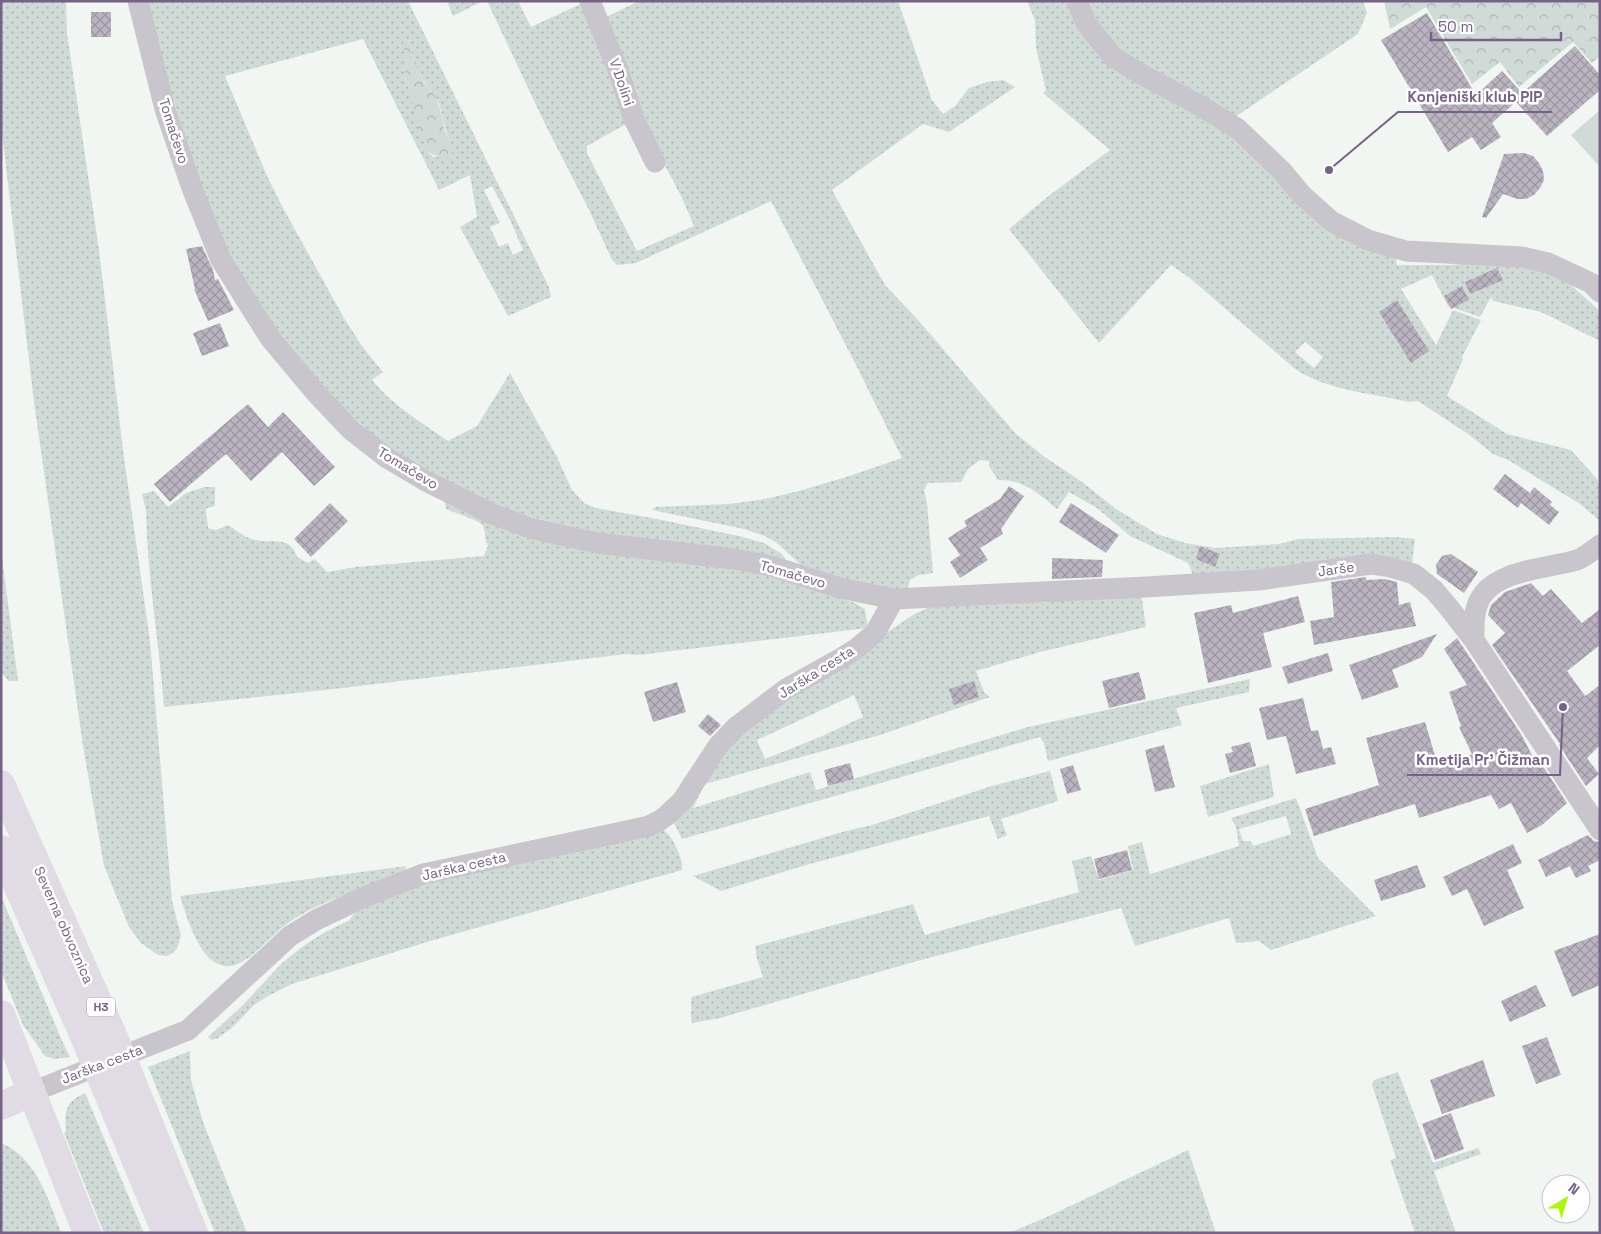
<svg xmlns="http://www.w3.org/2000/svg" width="1601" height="1234" font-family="'Space Grotesk',sans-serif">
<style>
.grass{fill:url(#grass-dots);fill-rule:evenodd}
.forest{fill:url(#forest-crowns)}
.pitch{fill:#d0dbd8}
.building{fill:url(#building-cross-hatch)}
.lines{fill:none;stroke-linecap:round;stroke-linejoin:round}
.street{stroke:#c9c5cc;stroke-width:21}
.secondary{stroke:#e0dbe4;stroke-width:28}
.highway{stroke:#e0dbe4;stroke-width:28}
.labels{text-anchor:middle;stroke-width:5;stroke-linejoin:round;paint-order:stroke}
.shield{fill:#fff;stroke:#9e91aa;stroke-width:1}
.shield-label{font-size:12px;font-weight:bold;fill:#756286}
.street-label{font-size:14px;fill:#756286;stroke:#fff}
.leader{fill:none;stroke:#756286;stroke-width:2}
.callout-dot{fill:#756286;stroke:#fff;stroke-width:2}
.callout-label{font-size:15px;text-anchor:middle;font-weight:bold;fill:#756286;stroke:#fff;stroke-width:5;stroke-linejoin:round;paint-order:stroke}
</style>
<defs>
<pattern id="grass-dots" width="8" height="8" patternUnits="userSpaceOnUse" patternTransform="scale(1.25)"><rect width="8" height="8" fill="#d0dbd8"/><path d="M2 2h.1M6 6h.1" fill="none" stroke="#adb5b5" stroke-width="1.8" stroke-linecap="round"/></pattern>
<pattern id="forest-crowns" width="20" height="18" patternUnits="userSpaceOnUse" patternTransform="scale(1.25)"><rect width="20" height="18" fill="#d0dbd8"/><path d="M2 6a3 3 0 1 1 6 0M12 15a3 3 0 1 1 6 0" fill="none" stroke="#adb5b5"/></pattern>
<pattern id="building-cross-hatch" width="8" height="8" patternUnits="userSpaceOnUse" patternTransform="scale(1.25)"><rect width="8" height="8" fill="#bab4c0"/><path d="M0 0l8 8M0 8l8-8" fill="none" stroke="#9c96a2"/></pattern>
</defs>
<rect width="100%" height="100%" fill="#f2f6f2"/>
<path class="grass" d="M1 1H66L67 33 99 250 123 450 150 641 172 901 181 935 179 943 176 950 168 956 158 955 141 943 129 927 104 866 83 746 34 402 1 125Z
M146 1H408L549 287 551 297 508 316 460 227 477 217 470 175 439 190 363 39 225 76 267 176 283 208 344 318 362 346 383 372 372 380C392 405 421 422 448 441L477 426 510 373 557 457 572 490 584 503 596 508 657 519 739 536 764 543 774 549 782 554 789 564C701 551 611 541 524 516 494 508 467 491 439 476 421 467 402 457 386 445 324 397 266 326 231 257 219 234 211 210 202 187 180 126 163 64 146 1ZM408 40C413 54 416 69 424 81 427 86 432 91 436 97 443 109 442 125 449 138L442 156 433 157 428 152C427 143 423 141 421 134 415 114 412 94 404 75L407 65ZM492 186 511 222 523 250 513 255 508 243 499 247 490 227 500 223 484 190Z
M447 1H483L453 16Z
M487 1H518L531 27 585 2 628 123 587 146V153L637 251 694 226 682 198 638 114 602 19 639 1H898L932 100 943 114 955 106 969 88 987 82 1003 80 1015 87 949 132 923 124 832 190 885 285 919 321 1015 433 1042 455 1082 482 1116 509 1157 534 1185 543 1215 548 1279 544 1298 539 1395 537 1415 539 1412 563 1397 558 1381 557 1194 577 1188 563 1130 536 1097 508 1069 492 1057 509C1039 494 1023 479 998 480L989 466V461L980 460 968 469 961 482 928 483 924 490 927 503 933 573 919 575 910 580 907 590H880L803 567 777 543 765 536 744 529 652 510 655 507 729 504 765 499 799 491 846 477 902 458 854 361 771 201 636 263 617 265 612 260 589 210 545 124Z
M1027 1H1069L1079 21 1201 112 1266 164 1395 252 1397 265H1450L1518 260 1571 285 1600 311V341L1541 312 1493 301 1491 297 1480 317 1448 306 1432 275 1401 289 1436 345 1453 310 1481 320 1462 357 1463 359 1447 396 1507 434 1571 450 1597 479 1600 487V521L1580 504 1508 460 1493 454 1468 434 1418 401 1409 402C1372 393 1328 391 1295 369L1191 279 1171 265 1099 343 1009 229 1051 194 1110 150 1043 93 1046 91 1036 48 1035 20ZM1305 342 1323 357 1314 368 1295 352Z
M1083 1H1363L1367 13 1358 34 1232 119 1120 55Z
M204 487H215V506L207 508 206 510 208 528 216 530 228 525C236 530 247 539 256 540 273 544 290 535 297 557L308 563 315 559 327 572 356 567 484 556 488 546C484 538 486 533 483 526 480 520 454 513 446 509L443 496 747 569 855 603 865 609 868 628 638 655 627 654 334 689 164 707C159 641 147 576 146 510L142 494 154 491 168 507 186 493Z
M1 549 18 681H9L1 672Z
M1136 593 1142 599 1146 627 1040 652 976 671 984 692 990 697 880 735 705 784 693 808 810 772 816 790 1028 727 1250 679 1249 692 1176 708 1182 725 1048 761 1044 743 1040 737 867 787 682 839 673 821 733 736 916 613 933 606 1027 599 1043 603ZM854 695 863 717 820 737 765 759 757 740Z
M1269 764 1274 797 1208 817 1200 786Z
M1050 771 1058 801 1001 819 1007 835 998 839 989 816 806 865 721 891 693 876 846 831 872 825 992 786Z
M1296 798 1318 858 1376 916 1271 950 1259 941 1236 943 1229 918 1135 946 1121 908 917 961 720 1018 692 1023C690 1014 692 1006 691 997L763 977 757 959 755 946 913 904 925 935 1079 892 1072 861 1091 856 1099 880 1133 870 1128 846 1142 842 1150 874 1239 846 1236 827 1231 818ZM1286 816 1291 834 1253 846 1251 841H1243L1239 829Z
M663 830C672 834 684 861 682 870L430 941 292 984 268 996 254 1005 232 1028 218 1038 212 1040 208 1037 242 1006 282 963 306 944 327 931 350 920C354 908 386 896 398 890Z
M406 866 404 873C366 888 316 901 283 927 269 938 244 969 225 966 199 963 187 917 180 896Z
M1 896 63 1043 70 1057 54 1059 45 1056 23 1025 1 971Z
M190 1051 191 1080 203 1122 247 1233H215L148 1067Z
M1398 1072 1433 1163 1478 1148 1481 1154 1434 1171 1456 1233H1415L1390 1160 1396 1158 1372 1085 1374 1080Z
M85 1093 144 1233H104L64 1133 66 1131C64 1110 66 1102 85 1093Z
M1 1143C36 1157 49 1200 61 1233H1Z
M1188 1150 1216 1233H1009L1047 1217Z"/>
<path class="forest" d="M1384 1H1600V56L1592 63 1573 42 1519 87 1500 62 1472 84 1426 7 1390 29Z
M408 40 419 72 424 82 436 97 442 116 444 129 449 138 453 152 449 159C441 156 434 157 428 152 427 143 423 141 421 134 414 114 412 94 404 75L407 65 403 41Z"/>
<path class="pitch" d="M1600 110V167L1571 135Z"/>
<path class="building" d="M91 12H111V37H91Z
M1427 13 1476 95 1502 71 1522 93 1575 46 1600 75V90L1547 136 1516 102 1492 123 1501 137 1481 150 1472 137 1448 152 1381 40Z
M1524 153 1533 156 1539 163 1543 171 1544 180 1540 188 1534 195 1526 199H1517L1503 194 1486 218 1482 217 1504 154Z
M202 246 213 270 215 280 218 279 234 310 208 321 194 289H195L186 249Z
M1497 268 1503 280 1470 294 1465 282Z
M1462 286 1469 300 1451 309 1444 296Z
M1397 300 1429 351 1411 363 1379 312Z
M220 323 229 346 202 356 193 333Z
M248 404 268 427 283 412 335 467 314 486 282 452 251 481 226 454 170 502 154 484Z
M1505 474 1530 493 1534 487 1552 502 1550 505 1559 512 1549 525 1521 503 1518 508 1493 489Z
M1009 486 1024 496 1001 529 1003 534 980 548 988 560 960 578 950 562 960 555 948 538 967 526 964 521 1000 499Z
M330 503 348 521 311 557 294 539Z
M1071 503 1119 535 1106 553 1059 522Z
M1200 546 1220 554 1215 567 1196 559Z
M1451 554 1478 572 1464 593 1437 574 1436 565 1442 556Z
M1052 558 1103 560 1102 577 1052 579Z
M1366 577V580L1385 579 1397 582 1399 605 1410 602 1416 626 1314 645 1310 621 1334 617 1331 582Z
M1531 583 1543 596 1551 589 1582 623 1600 609V645L1567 671 1585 696 1600 685V745L1587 758 1599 774 1586 786 1559 745 1560 744 1492 645 1505 633 1488 615 1491 605 1505 592Z
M1298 596 1305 622 1263 633 1272 667 1208 683 1194 613 1231 605 1233 613Z
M1437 634 1422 657 1392 670 1399 687 1362 700 1349 665Z
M1457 638 1521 734 1534 759 1537 757 1567 803 1542 825 1527 833 1511 803 1499 809 1491 795 1419 818 1415 804 1314 836 1305 809 1379 785 1366 738 1425 722 1439 769 1472 754 1459 727 1461 726 1449 692 1467 685 1444 649Z
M1328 653 1333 671 1288 684 1282 667Z
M1139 672 1146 699 1109 708 1102 681Z
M974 681 979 697 954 705 949 689Z
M677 682 686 712 653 722 644 692Z
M1303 698 1311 731 1318 730 1323 749 1331 747 1336 764 1296 774 1286 736 1267 740 1259 708Z
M708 714 721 725 710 736 698 726Z
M1250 742 1256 766 1230 773 1225 754 1233 752 1231 747Z
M1164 745 1175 787 1155 792 1145 750Z
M850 763 854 779 828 786 824 770Z
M1073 765 1081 790 1067 794 1060 769Z
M1588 835 1594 841 1600 842V860L1588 866 1591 871 1576 878 1570 866 1546 877 1538 860Z
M1513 844 1522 863 1507 870 1524 908 1484 926 1467 889 1452 896 1443 877Z
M1127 850 1132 870 1099 879 1094 859Z
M1417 865 1426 887 1381 901 1374 880Z
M1600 934V985L1572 997 1554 951Z
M1536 985 1546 1006 1510 1022 1501 1001Z
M1547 1037 1561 1075 1536 1084 1522 1046Z
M1483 1060 1495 1096 1442 1114 1430 1080Z
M1451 1113 1464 1149 1435 1160 1422 1124Z"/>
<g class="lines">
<path class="street" d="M138 1 165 109 192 188 221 260 270 338 316 393 351 430 387 458 426 481 492 514 530 528 597 543 734 559 771 566 840 588 894 599 1146 587 1259 580 1371 564 1390 567 1414 574 1434 590 1450 609 1474 640 1600 830
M590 1 618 70 634 119 655 162
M1077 1 1086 23 1113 57 1148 78 1199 105 1238 129 1282 171 1301 194 1331 221 1368 240 1406 251 1522 257 1548 263 1591 283 1600 292
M1474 640C1474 628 1473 615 1478 603 1492 569 1548 569 1577 560 1585 557 1593 550 1600 545
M32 1092 188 1030 290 936 316 920 362 898 423 874 617 833 649 826 659 821 666 816 682 801 718 746 736 727 786 689 840 659 856 649 875 633 894 599"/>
<path class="secondary" d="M1 1014 87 1233
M1 1106 32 1092"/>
<path class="highway" d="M1 784 113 1035 194 1233
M1 849 86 1041 166 1233"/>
</g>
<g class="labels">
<rect class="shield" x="87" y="997.5" width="28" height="19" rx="4"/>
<g class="shield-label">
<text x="101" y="1011">H3</text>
</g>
<g class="street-label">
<text transform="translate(622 82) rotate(71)" y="5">V Dolini</text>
<text transform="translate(174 131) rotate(72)" y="5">Tomačevo</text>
<text transform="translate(408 468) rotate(31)" y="5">Tomačevo</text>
<text transform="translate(1336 569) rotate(-8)" y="5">Jarše</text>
<text transform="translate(793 574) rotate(16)" y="5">Tomačevo</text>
<text transform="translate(816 672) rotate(-32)" y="5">Jarška cesta</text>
<text transform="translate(464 866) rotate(-13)" y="5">Jarška cesta</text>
<text transform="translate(64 925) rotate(66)" y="5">Severna obvoznica</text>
<text transform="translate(102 1064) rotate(-21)" y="5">Jarška cesta</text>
</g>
</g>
<path class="leader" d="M1329 170L1398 112H1552M1563 707L1560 775H1407"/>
<g class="callout-dot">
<circle cx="1329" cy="170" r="5"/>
<circle cx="1563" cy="707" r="5"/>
</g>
<g class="callout-label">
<text x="1475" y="102">Konjeniški klub PIP</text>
<text x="1483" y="765">Kmetija Pr' Čižman</text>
</g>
<rect width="1601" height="1234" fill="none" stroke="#756286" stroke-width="5"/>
<g transform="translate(1566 1199) rotate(38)"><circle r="24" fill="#ffffff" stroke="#c8c0cf"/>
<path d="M0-4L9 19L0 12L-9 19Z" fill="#aef315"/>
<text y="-8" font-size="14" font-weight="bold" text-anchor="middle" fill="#756286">N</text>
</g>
<path d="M1431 32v8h130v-8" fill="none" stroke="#756286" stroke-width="2.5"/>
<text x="1438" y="32" font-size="15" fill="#756286" stroke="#ffffff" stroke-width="4" paint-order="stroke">50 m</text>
</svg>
